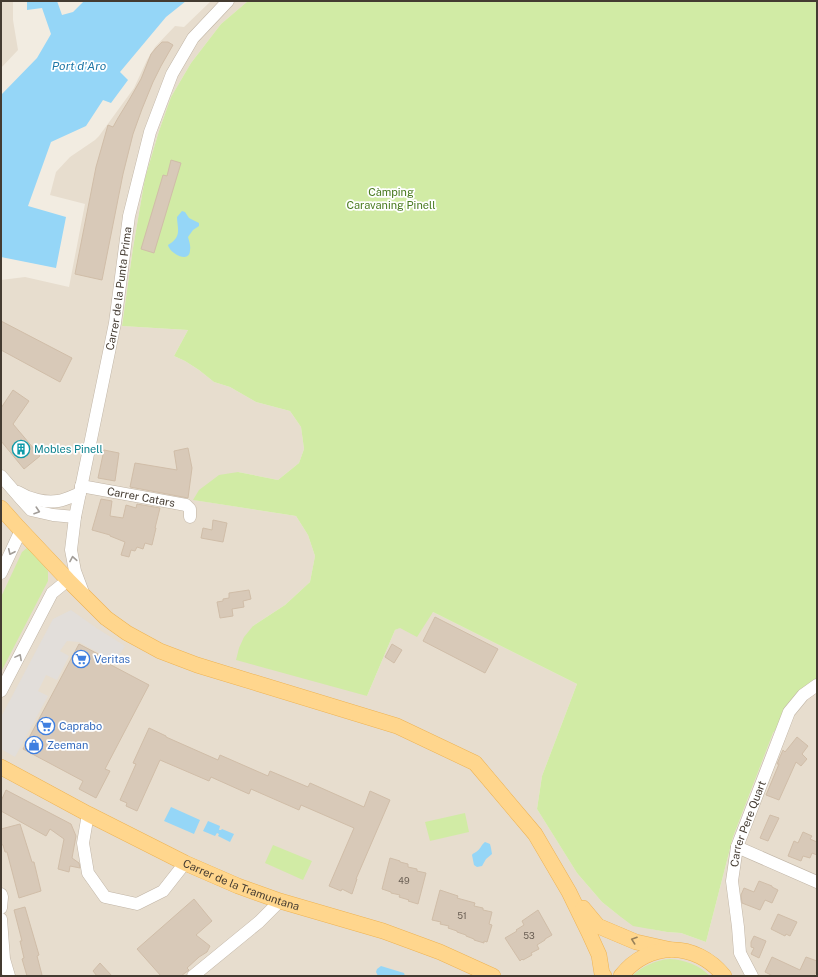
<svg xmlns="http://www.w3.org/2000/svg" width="818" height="977" font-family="'Public Sans',sans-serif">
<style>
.residential{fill:#e7ddce}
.green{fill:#d1eba5}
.parking{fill:#e2deda}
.water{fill:#95d6f7}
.building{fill:#d8c9b8;stroke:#d0bda8}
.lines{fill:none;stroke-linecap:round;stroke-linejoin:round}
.minor-casing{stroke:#c1b5a6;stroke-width:13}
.major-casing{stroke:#eeb353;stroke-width:16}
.minor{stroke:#fff;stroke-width:12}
.major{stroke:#ffd68d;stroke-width:15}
.oneway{stroke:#a29d98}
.oneway2{stroke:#98815a}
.labels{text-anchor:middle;stroke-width:3.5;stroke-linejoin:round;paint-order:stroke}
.number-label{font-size:9px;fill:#695e53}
.park-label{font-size:11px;fill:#497a20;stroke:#fff}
.street-label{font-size:11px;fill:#443b31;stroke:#fff}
.culture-label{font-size:11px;fill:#0d838f;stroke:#fff;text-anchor:start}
.shop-label{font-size:11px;fill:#366cbe;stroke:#fff;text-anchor:start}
.water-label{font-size:12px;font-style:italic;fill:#2078a7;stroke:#fff}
</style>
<rect width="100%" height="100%" fill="#f2ece1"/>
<path class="residential" d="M1 1H13V20L18 50 1 68Z
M211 1H248L221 24 191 63 171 97 159 131 145 178 133 248 122 326 188 330 174 356 185 361 199 370 214 382 230 387 256 402 290 411 301 427 304 449 299 463 278 480 238 472 194 500 296 516 308 535 315 556 310 582 285 605 253 626 367 696 395 630 433 612 577 684 542 776 537 809 577 873 602 902 617 914 651 929 667 932 681 933 706 942 733 837 773 733 807 689 817 685V976H1V280L25 277 69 287 85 204 50 195 56 172 70 157 95 140 99 136 134 88 147 60 155 47 175 26 184 27Z"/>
<path class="green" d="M248 1H817V685L807 689 773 733 733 837 706 942 681 933 667 932 633 926 617 914 602 902 577 873 537 809 542 776 577 684 433 612 417 637 400 628 395 630 367 696 236 660 239 648 244 637 253 626 285 605 310 582 315 556 308 535 296 516 193 500 199 490 219 475 238 472 278 480 299 463 304 449 301 427 290 411 256 402 230 387 214 382 199 370 185 361 174 356 188 330 122 326 133 248 145 178 159 131 171 97 191 63 221 24Z
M28 547 48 571V581L1 672V597L22 552Z
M465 813 469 832 430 841 425 822Z
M273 845 312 861 303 880 265 863Z
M670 959C685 960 699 965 710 976H632C643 966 655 960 670 959Z"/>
<path class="parking" d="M71 610 98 629 125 646 115 662 79 642 67 641 60 651 69 656 57 680 46 675 38 691 48 696 15 757 1 749V717L53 619Z"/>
<path class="water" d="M27 1H57L62 15 73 12 84 1H186L166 17 120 72 128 80 111 103 103 100 86 126 51 142 28 206 66 217 56 268 1 257V95L37 58 51 34 42 8 27 10Z
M182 211 185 212 189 218 199 223V226L193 230 188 237C189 241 191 246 190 250 190 264 170 254 168 245 171 243 174 241 176 238 180 232 177 224 177 217Z
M171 807 200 820 194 834 164 821Z
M208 821 220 826 219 830H221L222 829 234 834 230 842 218 836 219 834 217 833 215 836 203 831Z
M485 842 490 844 491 848 492 854 486 859 482 866 477 867 474 865 472 855C473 853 475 853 476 852 480 850 481 845 485 842Z
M381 966 404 973 405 976H378L376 972 377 969Z"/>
<path class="building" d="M162 42H168L173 45 161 66 153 82 142 109 133 134 123 174 102 280 75 274 96 167 108 125 113 127 118 118 129 100 141 79 151 54 156 48Z
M171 160 181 163 154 253 141 249 163 175 167 176Z
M1 321 72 358 60 382 1 350Z
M13 390 29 401 13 424 40 456 24 469 1 441V408Z
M188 448 192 468 188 498 130 487 135 463 177 470 174 451Z
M104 450 119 453 115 481 98 478Z
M101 499 112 501 110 516 123 518 126 505 136 508 137 504 160 508 155 528H156L152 545 145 543 143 549 137 547 135 551 131 550 129 557 121 555 125 542 110 536V535L92 530Z
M213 520 227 523 223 542 201 538 203 528 212 530Z
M249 590 251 599 243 601 244 607 232 609 233 616 220 618 217 602 223 601V599L229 598V593Z
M435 617 498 649 485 673 423 641Z
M79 644 98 654 96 657 149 685 105 769 110 771 96 798 79 789 83 781 23 749Z
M392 644 402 650 394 663 385 657Z
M149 728 166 736V737L218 760 220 755 268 776 270 771 308 787 310 783 364 807 370 791 390 800 356 879H357L352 894 342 889 341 891 329 886 354 828 301 805 299 810 251 789 249 794 211 777 209 781 160 760 137 811 126 806 127 803 120 800 136 764 133 763Z
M797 737 808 746 802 754 807 759 801 766 796 762 779 800 766 795 779 764H777L783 750 785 752Z
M6 790 71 824 76 836 72 858 79 863 80 868 70 866 69 872 58 869 64 839 50 829 46 836 1 811V801Z
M770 815 779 818 768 841 760 838Z
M20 824 32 862H34L41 891 19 898 7 852H5L3 845 1 844V829Z
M803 832 812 836 810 839 817 842V855L812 853 810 858 803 856 801 861 788 856 794 841 798 843Z
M390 858 400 861V862L408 864V867L417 869V871L426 873 418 904 408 901 409 900 399 897 400 895 391 893V892L382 889Z
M759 881 772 886V887L778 890 772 903 765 900 760 910 742 903 741 895 744 888 754 892Z
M440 890 458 896 457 898 475 903 474 906 483 908V910L492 912 489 924 492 925 487 942 484 941V943L474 940V939L466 936V935L457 932V931L448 928 449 926 440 924 441 922 432 920Z
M194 899 212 921 196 935 210 946 207 952 199 957 187 968 189 970 181 976H161L137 949Z
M25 907 39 955 37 956 42 975 36 976H27L22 959 24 958 20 941H22L14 910Z
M538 910 552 935 545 939V940L537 945 539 949 531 953 532 955 523 960 522 959 520 961 505 938 517 931 516 930 524 925 522 921Z
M778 914 797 922 790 936 786 934 785 936 771 929Z
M754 936 766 941 759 958 751 954 754 948 751 947V942Z
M772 957 800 970 806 957 817 961V970L814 976H773L765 972Z
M100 963 112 976H97L93 971Z"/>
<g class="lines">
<defs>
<g id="minor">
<path d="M1 476 21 499 31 510 53 515 75 517"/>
<path id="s1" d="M81 486 186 505 190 509V517"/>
<path d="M18 492C29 499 45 503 58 501 65 500 73 496 80 493"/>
<path d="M1 573 21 530"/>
<path id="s2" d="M84 595 75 571 71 550 75 517 115 323 129 216 150 132 172 74 193 38 228 1"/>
<path d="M1 691 52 593 68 580"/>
<path d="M88 814 83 843 88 873 105 897 137 904 163 891 185 863"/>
<path d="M737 847 817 882"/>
<path d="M1 894 2 897 1 908"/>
<path d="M1 919 4 959 9 976"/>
<path d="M193 976 259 922 280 901"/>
<path id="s3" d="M752 976 740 953 738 927 732 881 737 847 789 712 803 695 817 685"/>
</g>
<g id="major">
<path d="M1 508 18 527 68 580 106 618 127 633 160 651 197 665 397 726 475 763 535 834 569 892 589 933 599 955 602 974 604 976"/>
<path id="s4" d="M1 767 88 814 185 863 238 886 280 901 383 931 440 952 493 976"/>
<path d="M583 908 598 926 636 942 672 950"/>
<path d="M621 976C648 941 696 941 724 976"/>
</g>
</defs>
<use href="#minor" class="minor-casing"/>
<use href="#major" class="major-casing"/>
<use href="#minor" class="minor"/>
<use href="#major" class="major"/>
</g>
<defs><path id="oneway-chevron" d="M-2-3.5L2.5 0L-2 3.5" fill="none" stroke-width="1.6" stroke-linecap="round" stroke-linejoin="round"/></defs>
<g class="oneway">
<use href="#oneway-chevron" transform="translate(37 511) rotate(18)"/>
<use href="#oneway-chevron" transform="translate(11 552) rotate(115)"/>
<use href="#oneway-chevron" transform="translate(73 559) rotate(-100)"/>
<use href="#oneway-chevron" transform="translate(19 657) rotate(-62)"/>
</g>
<use class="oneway2" href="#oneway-chevron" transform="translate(634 940) rotate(-161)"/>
<defs>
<symbol id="building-ring" viewBox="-11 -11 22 22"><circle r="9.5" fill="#fff" stroke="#0f9aa8" stroke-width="1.5"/><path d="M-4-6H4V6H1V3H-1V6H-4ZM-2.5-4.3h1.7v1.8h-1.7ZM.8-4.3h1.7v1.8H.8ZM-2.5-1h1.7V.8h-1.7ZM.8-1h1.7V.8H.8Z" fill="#0f9aa8"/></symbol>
<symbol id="supermarket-ring" viewBox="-11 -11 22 22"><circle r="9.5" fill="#fff" stroke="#3f7fe0" stroke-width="1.5"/><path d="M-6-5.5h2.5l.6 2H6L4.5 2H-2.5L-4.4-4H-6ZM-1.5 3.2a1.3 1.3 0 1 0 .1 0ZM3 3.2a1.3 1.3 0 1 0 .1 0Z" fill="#3f7fe0"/></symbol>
<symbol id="shop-ring" viewBox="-11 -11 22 22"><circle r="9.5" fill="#fff" stroke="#3f7fe0" stroke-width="1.5"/><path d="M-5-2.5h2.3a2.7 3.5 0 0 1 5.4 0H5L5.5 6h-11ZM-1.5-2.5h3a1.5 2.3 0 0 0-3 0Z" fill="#3f7fe0"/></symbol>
</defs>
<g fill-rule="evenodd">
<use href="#building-ring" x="11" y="439" width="20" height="20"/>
<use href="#supermarket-ring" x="71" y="649" width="20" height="20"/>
<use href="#supermarket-ring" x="36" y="716" width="20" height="20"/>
<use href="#shop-ring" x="24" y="735" width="20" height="20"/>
</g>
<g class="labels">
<g class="number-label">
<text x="404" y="884">49</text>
<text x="462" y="919">51</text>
<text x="529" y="939">53</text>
</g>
<g class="park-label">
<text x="391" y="196">Càmping<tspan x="391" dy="13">Caravaning Pinell</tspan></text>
</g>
<g class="street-label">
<text dy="4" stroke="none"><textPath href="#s2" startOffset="313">Carrer de la Punta Prima</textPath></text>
<text dy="4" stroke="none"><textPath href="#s1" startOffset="61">Carrer Catars</textPath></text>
<text dy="4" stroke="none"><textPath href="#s3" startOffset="158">Carrer Pere Quart</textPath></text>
<text dy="4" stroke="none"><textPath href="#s4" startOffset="268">Carrer de la Tramuntana</textPath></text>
</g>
<g class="culture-label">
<text x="34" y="453">Mobles Pinell</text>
</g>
<g class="shop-label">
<text x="94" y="663">Veritas</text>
<text x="59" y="730">Caprabo</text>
<text x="47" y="749">Zeeman</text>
</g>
<g class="water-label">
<text x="79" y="70">Port d'Aro</text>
</g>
</g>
<rect width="818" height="977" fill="none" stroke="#443b31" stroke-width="4"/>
</svg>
